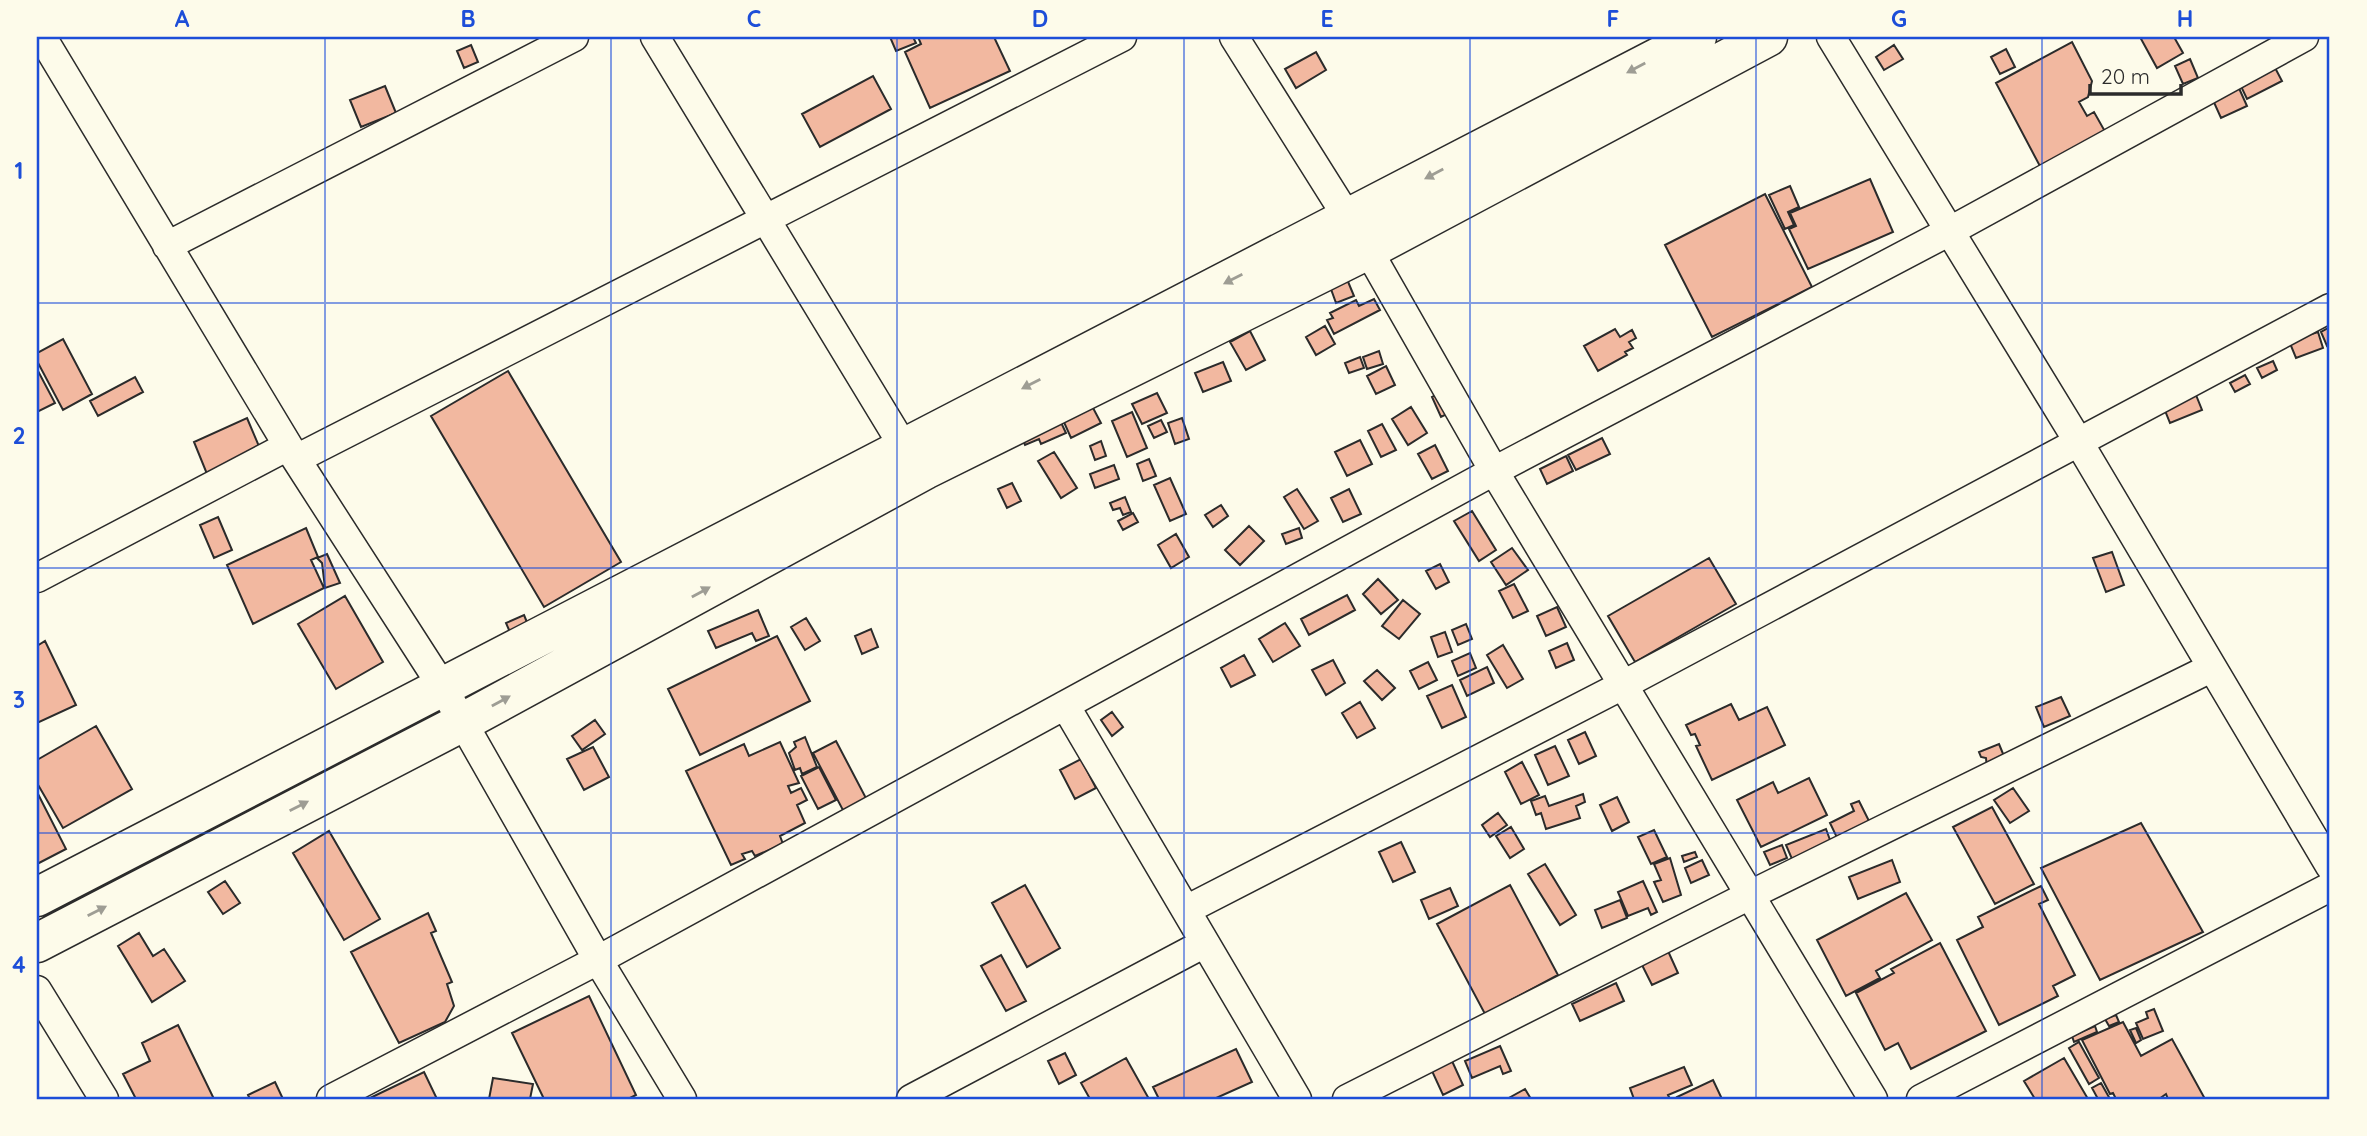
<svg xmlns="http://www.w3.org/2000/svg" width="2367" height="1136" font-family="Quicksand,sans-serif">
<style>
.building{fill:#f2b8a0;stroke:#2b2b2b;stroke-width:2}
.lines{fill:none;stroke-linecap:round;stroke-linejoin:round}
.street-casing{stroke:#2b2b2b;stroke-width:31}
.secondary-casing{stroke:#2b2b2b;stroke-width:41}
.street{stroke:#fdfbea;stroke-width:28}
.secondary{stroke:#fdfbea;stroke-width:38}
.oneway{fill:#9e9d94}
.grid{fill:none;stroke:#1d4ed8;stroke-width:2;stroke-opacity:0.55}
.neatline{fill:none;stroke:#1d4ed8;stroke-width:2.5}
.grid-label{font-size:23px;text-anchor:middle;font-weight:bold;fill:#1d4ed8}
</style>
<rect width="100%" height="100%" fill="#fdfbea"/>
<path class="building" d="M890 37H913L916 43 896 51Z
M918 37H994L1010 71 930 108 905 52 921 44Z
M2140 37H2174L2183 53 2157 68Z
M2072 42 2092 81 2088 97 2079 102 2087 116 2094 112 2107 135 2042 170 1996 83Z
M471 45 478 62 464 68 457 51Z
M1894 45 1903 59 1884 70 1876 57Z
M2006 49 2015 67 2000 74 1991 57Z
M1316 52 1326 70 1296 88 1285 69Z
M2190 59 2198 78 2183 84 2175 66Z
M2272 62 2282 81 2247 99 2238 80Z
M873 76 891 109 820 147 802 114Z
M385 86 396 113 361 127 350 100Z
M2238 86 2247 106 2221 118 2212 98Z
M1870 179 1893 232 1808 269 1789 229 1796 226 1790 213Z
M1790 186 1799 207 1788 212 1794 225 1785 229 1769 195Z
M1765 194 1812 287 1712 337 1665 245Z
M1344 272 1354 296 1336 303 1327 278Z
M1374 299 1380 310 1334 334 1327 320 1333 318 1330 313 1356 300 1359 306Z
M1325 326 1335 344 1316 355 1306 337Z
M2330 327V344L2327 346 2321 332Z
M1615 329 1620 337 1632 330 1636 338 1629 342 1633 348 1625 352 1627 355 1598 371 1584 346Z
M1250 331 1265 360 1246 370 1230 342Z
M2318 332 2323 348 2296 358 2289 341Z
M63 339 92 394 63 410 37 361V353Z
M1379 351 1383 364 1367 369 1363 357Z
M1360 357 1364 368 1349 373 1345 363Z
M2273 361 2277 370 2262 378 2257 368Z
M1223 362 1231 381 1203 392 1195 373Z
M1386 366 1395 385 1376 394 1367 376Z
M38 371 55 403 37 412V372Z
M508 371 621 562 544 607 431 416Z
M2245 375 2250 384 2235 392 2230 383Z
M135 377 143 392 98 416 90 401Z
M1442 392 1451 412 1441 417 1432 397Z
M1157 393 1167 413 1142 424 1132 404Z
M2196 395 2202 410 2170 423 2164 408Z
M1092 406 1101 423 1071 438 1063 420Z
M1411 407 1427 433 1408 445 1392 419Z
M1132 412 1147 448 1127 457 1112 421Z
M1057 414 1066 433 1041 444 1039 439 1025 445 1019 431Z
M247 418 261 451 207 474 194 442Z
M1182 418 1189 439 1175 444 1168 423Z
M1161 420 1167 432 1154 438 1148 426Z
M1382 424 1396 450 1381 457 1368 431Z
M1602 438 1610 454 1576 470 1568 455Z
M1360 440 1372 464 1347 476 1335 452Z
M1101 441 1106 456 1095 460 1090 446Z
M1435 445 1448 471 1432 479 1418 454Z
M1054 452 1077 488 1061 498 1038 461Z
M1566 456 1573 471 1547 484 1540 469Z
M1149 459 1156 476 1143 481 1137 464Z
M1114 465 1119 479 1095 488 1090 474Z
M1170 478 1186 514 1170 521 1154 485Z
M1012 483 1021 501 1007 508 998 489Z
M1297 489 1318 521 1304 529 1284 497Z
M1349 489 1361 514 1343 522 1331 498Z
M1125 497 1131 512 1123 515 1120 508 1113 510 1110 503Z
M1221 505 1228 516 1213 527 1205 515Z
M1472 511 1496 550 1479 561 1454 521Z
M1133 513 1138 522 1123 530 1118 521Z
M218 517 232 550 214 558 200 525Z
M1249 526 1264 541 1240 565 1225 550Z
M306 528 318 557 311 560 324 588 253 624 227 565Z
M1299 528 1302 538 1286 544 1282 534Z
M1176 534 1189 557 1171 568 1158 545Z
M1512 548 1528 570 1506 585 1491 562Z
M2112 552 2124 585 2106 592 2093 558Z
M327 554 340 583 325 588 322 563 317 558Z
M1709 558 1736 604 1635 662 1608 616Z
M1440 564 1449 582 1436 589 1426 571Z
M1378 579 1398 600 1381 614 1363 594Z
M1514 584 1528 611 1513 618 1499 591Z
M1347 595 1355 610 1309 635 1301 619Z
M345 596 383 662 336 689 298 624Z
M1403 600 1420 614 1399 639 1382 626Z
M1557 607 1566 627 1546 636 1537 616Z
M758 610 769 636 756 641 752 633 716 648 708 631Z
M524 615 531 632 513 639 506 623Z
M806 618 820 641 805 650 791 627Z
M1285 623 1300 646 1273 662 1259 639Z
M1466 624 1472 639 1458 645 1452 630Z
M871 629 878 647 862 654 855 636Z
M1445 632 1452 652 1438 657 1431 637Z
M777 636 810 701 700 755 668 689Z
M45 641 76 705 37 723V646Z
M1567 643 1574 660 1556 668 1549 651Z
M1503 645 1523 679 1507 688 1487 655Z
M1470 653 1476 668 1458 676 1452 661Z
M1244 655 1255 675 1231 687 1221 668Z
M1333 660 1345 683 1326 695 1312 670Z
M1428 662 1437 680 1419 689 1410 671Z
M1487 667 1494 683 1467 696 1460 680Z
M1377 670 1395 688 1382 700 1364 681Z
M1452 685 1466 717 1442 728 1427 696Z
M2061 697 2070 716 2044 727 2036 707Z
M1360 702 1375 728 1357 738 1342 713Z
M1731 704 1739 720 1767 707 1785 745 1712 780 1696 746 1700 745 1695 734 1691 735 1686 725Z
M1112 712 1123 727 1112 736 1101 720Z
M595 720 605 734 582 750 572 736Z
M96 726 132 789 63 828 37 783V760Z
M1585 732 1596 756 1579 764 1568 740Z
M805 737 817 767 802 774 800 768 795 770 789 753 796 747 794 742Z
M836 741 868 802 845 814 813 753Z
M780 742 799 783 788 786 791 793 801 788 807 800 797 805 805 823 780 836 783 844 755 856 752 851 742 854 745 859 731 865 686 771 744 744 749 756Z
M1999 744 2006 761 1987 769 1986 758 1981 757 1979 752Z
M1555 746 1569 776 1548 785 1535 755Z
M593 747 609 777 584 790 567 759Z
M1081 759 1096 788 1075 799 1060 770Z
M1522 762 1539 795 1521 804 1505 772Z
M819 767 836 800 818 809 801 776Z
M1809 778 1827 815 1761 847 1737 800 1773 782 1778 793Z
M2013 788 2029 811 2010 823 1994 800Z
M37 792 66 849 37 864Z
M1583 794 1585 802 1576 806 1580 818 1546 829 1541 813 1536 815 1531 801 1545 796 1549 806Z
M1617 797 1629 822 1612 831 1600 805Z
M1859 801 1873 829 1840 844 1830 823 1854 811 1851 804Z
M1992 807 2034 884 1995 904 1953 827Z
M1498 813 1507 825 1490 837 1482 825Z
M2141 823 2203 932 2100 980 2041 868Z
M1511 827 1524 849 1510 858 1496 836Z
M1826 829 1834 851 1795 866 1786 845Z
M1654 830 1667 857 1651 864 1638 837Z
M329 831 380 919 344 940 293 853Z
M1401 842 1415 872 1393 882 1379 852Z
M1782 845 1787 858 1770 865 1764 852Z
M1695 852 1697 857 1684 862 1682 856Z
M1670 858 1681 895 1663 902 1654 882 1661 880 1654 864Z
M1702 860 1709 875 1691 883 1685 868Z
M1892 860 1900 882 1858 899 1849 877Z
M1545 864 1576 915 1560 925 1528 874Z
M225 881 240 903 223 914 208 892Z
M1643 881 1657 912 1651 915 1648 908 1628 916 1618 892Z
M1025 885 1060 948 1027 967 992 903Z
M1510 885 1558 975 1485 1014 1437 924Z
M2041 886 2048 900 2039 904 2075 975 2053 986 2058 996 1999 1025 1957 940 1983 927 1978 917Z
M1450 888 1458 906 1429 919 1421 900Z
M1906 893 1932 940 1876 971 1880 978 1846 996 1817 940Z
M1620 900 1627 918 1602 928 1595 910Z
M428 913 436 931 431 933 452 982 447 984 454 1006 445 1022 399 1043 351 952Z
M139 933 153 956 164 949 185 981 152 1002 118 946Z
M1940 943 1986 1031 1911 1069 1898 1043 1885 1050 1856 993 1894 973 1891 969Z
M1668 951 1678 973 1652 985 1641 963Z
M1001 955 1026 1001 1006 1011 981 966Z
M1616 983 1624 1001 1580 1021 1572 1004Z
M589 996 636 1095 628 1099H544L512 1033Z
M2154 1009 2163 1031 2143 1039 2136 1023 2148 1018 2146 1012Z
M2116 1015 2119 1022 2109 1026 2105 1019Z
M2123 1022 2141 1056 2172 1039 2205 1099H2168L2166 1094 2159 1099H2116L2113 1093 2110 1094 2082 1040Z
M178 1025 214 1099H136L123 1074 150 1061 142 1043Z
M2095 1026 2097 1032 2074 1042 2072 1036Z
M2136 1028 2141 1040 2136 1043 2130 1030Z
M2079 1042 2099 1078 2089 1084 2069 1048Z
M1500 1046 1511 1071 1503 1074 1500 1066 1472 1078 1465 1061Z
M1236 1049 1252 1082 1214 1099H1159L1153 1087Z
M1065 1053 1076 1075 1059 1084 1048 1061Z
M1126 1058 1149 1099H1090L1081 1083Z
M2064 1058 2088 1099H2035L2024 1081Z
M1452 1061 1463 1085 1443 1095 1432 1071Z
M1684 1067 1692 1085 1668 1095 1670 1099H1634L1630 1088Z
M424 1072 437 1099H368Z
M493 1078 533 1084 530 1099H489Z
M1713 1080 1722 1099H1678L1677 1097Z
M275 1082 283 1099H250L248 1095Z
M2101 1083 2110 1099H2098L2092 1088Z
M1525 1089 1531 1099H1507Z"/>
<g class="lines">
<defs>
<path id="street" d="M42 37 296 459 442 686 598 960 682 1099
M655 37 905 449
M1234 37 1368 250 1494 471 1873 1099
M1831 37 2078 441 2330 866
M167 246 574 37
M296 459 1122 37
M37 578 288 446
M1065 705 1297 1099
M1186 910 1623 685 2330 308
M37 990 104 1099
M331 1099 598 960 1494 471 1950 231 2304 37
M911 1099 1205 943
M1347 1099 1752 894 2211 668
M1921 1099 2330 887"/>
<path id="secondary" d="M37 897 1697 37
M37 943 461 723 925 470 1368 250 1768 37"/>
</defs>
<use href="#street" class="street-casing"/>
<use href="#secondary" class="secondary-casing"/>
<use href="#street" class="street"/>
<use href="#secondary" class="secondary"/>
</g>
<defs><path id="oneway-solid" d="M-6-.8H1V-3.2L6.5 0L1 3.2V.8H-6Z" transform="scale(1.75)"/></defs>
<g class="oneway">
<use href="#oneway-solid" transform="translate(1636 68) rotate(152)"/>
<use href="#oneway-solid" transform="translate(1434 174) rotate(152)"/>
<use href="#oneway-solid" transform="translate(1233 279) rotate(153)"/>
<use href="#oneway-solid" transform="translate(1031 384) rotate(153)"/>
<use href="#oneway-solid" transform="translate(701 592) rotate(-29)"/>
<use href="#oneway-solid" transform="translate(501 701) rotate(-29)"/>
<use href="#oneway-solid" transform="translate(299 806) rotate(-27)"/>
<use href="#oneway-solid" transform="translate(97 911) rotate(-27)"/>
</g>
<path class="grid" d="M325 37V1099M611 37V1099M897 37V1099M1184 37V1099M1470 37V1099M1756 37V1099M2042 37V1099M37 303H2330M37 568H2330M37 833H2330"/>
<rect width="2367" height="1136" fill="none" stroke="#fdfbea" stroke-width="77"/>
<path d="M2090 84v10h91v-10" fill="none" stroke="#2b2b2b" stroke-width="3.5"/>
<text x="2101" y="84" font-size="21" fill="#2b2b2b" stroke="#fdfbea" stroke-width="5" paint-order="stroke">20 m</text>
<rect x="38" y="38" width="2290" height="1060" class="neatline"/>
<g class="grid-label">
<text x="182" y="27">A</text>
<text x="468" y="27">B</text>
<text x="754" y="27">C</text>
<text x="1040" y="27">D</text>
<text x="1327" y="27">E</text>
<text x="1613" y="27">F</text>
<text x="1899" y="27">G</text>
<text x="2185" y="27">H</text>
<text x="19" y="179">1</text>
<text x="19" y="444">2</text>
<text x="19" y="708">3</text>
<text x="19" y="973">4</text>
</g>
</svg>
